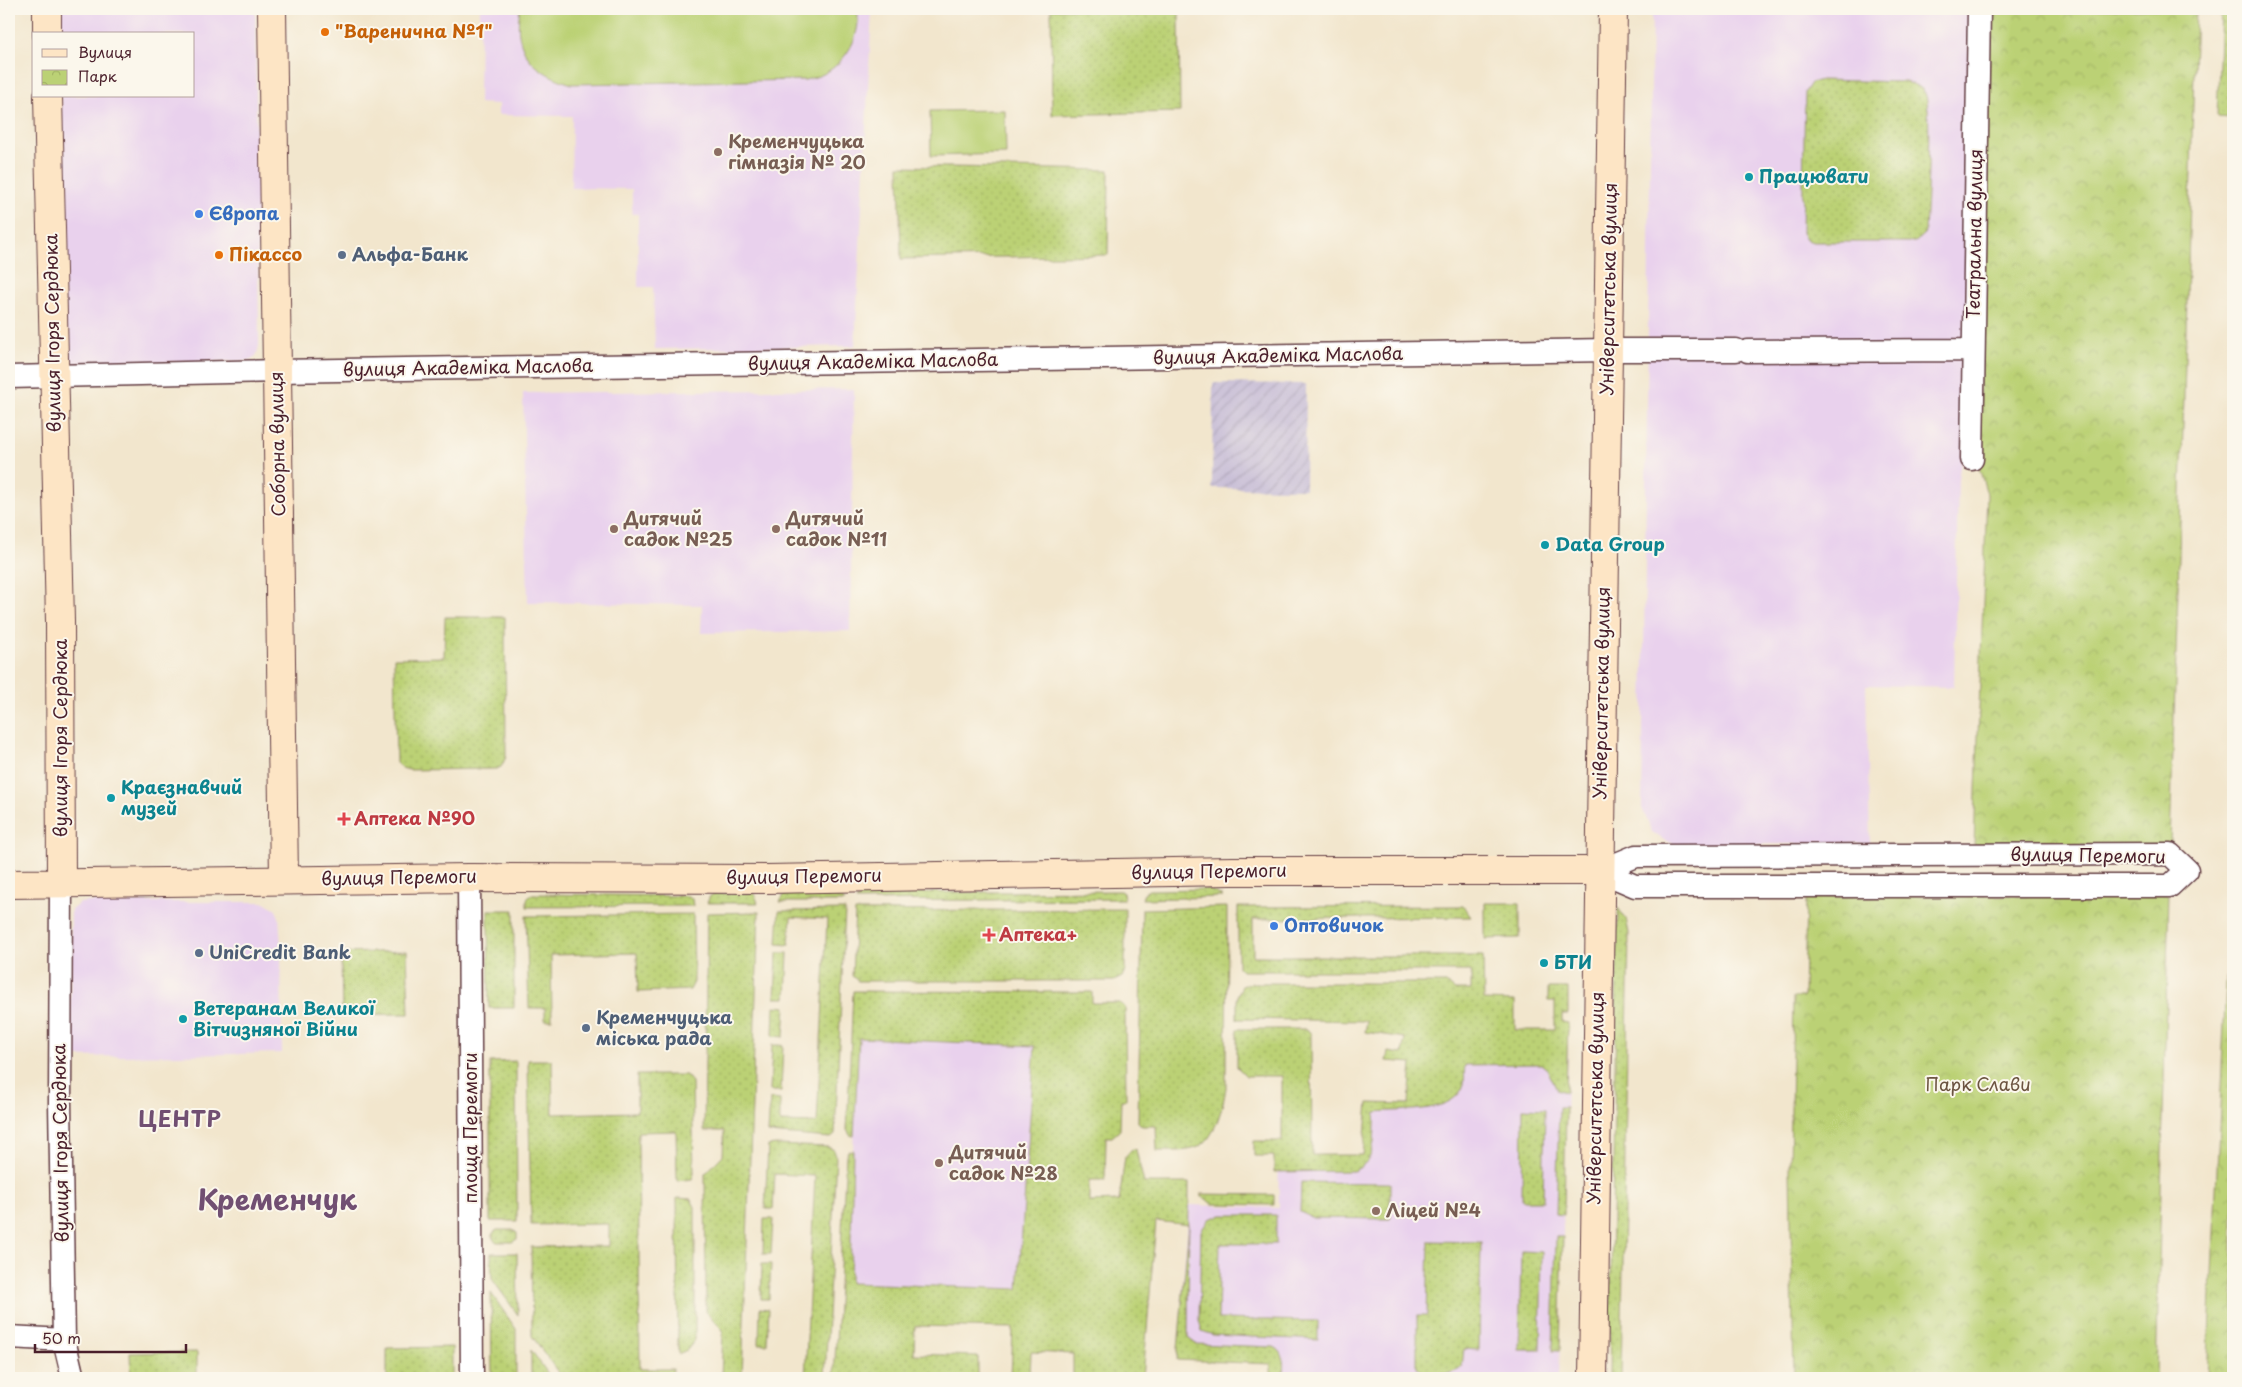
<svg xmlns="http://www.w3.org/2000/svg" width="2242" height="1387" font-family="'Playpen Sans',sans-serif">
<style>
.built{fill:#e9d1ed}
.industrial{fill:url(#industrial-furrows)}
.grass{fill:url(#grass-dots);stroke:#827850}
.park{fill:url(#park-crowns);stroke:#827850}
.pitch{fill:#bbd175;stroke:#827850}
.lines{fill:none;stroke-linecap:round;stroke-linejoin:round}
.street-casing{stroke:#633d43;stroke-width:25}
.secondary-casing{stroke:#633d43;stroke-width:30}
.street{stroke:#fff;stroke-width:22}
.secondary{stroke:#fde5c5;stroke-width:28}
.food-dot{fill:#e8710a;stroke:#fbf7ec;stroke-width:2}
.education-dot{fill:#8d6e63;stroke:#fbf7ec;stroke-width:2}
.culture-dot{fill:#0f9aa8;stroke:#fbf7ec;stroke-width:2}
.shop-dot{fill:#3f7fe0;stroke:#fbf7ec;stroke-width:2}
.service-dot{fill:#5c6f8a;stroke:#fbf7ec;stroke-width:2}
.health-dot{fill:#e0444e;stroke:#fbf7ec;stroke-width:2}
.labels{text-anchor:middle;stroke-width:4;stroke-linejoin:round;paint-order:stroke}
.food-label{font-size:18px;font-weight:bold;fill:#c56008;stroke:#fbf7ec;text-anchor:start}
.education-label{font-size:18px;font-weight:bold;fill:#785e54;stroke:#fbf7ec;text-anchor:start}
.culture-label{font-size:18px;font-weight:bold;fill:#0d838f;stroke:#fbf7ec;text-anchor:start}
.shop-label{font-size:18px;font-weight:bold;fill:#366cbe;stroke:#fbf7ec;text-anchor:start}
.street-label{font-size:18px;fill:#4a1f2b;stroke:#fbf7ec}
.service-label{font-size:18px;font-weight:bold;fill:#4e5e75;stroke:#fbf7ec;text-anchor:start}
.health-label{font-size:18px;font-weight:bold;fill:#be3a42;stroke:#fbf7ec;text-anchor:start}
.park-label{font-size:18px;fill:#6c5441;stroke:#fbf7ec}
.district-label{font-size:22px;font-weight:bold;letter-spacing:1px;fill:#714f72;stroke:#fbf7ec}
.town-label{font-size:28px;font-weight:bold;fill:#714f72;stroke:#fbf7ec}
</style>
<defs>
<pattern id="industrial-furrows" width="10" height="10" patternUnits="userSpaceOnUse" patternTransform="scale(1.25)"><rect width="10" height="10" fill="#c9bfd7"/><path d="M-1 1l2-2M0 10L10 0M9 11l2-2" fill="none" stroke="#aea4b9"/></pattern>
<pattern id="grass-dots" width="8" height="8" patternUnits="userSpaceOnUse" patternTransform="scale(1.25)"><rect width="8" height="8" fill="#bbd175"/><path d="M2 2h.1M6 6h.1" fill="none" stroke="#a2b365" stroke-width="1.8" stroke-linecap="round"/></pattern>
<pattern id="park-crowns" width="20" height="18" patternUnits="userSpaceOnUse" patternTransform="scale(1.25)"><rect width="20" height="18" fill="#bbd175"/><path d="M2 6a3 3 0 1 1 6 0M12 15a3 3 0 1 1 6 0" fill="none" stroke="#a2b365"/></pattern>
</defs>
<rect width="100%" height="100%" fill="#fbf7ec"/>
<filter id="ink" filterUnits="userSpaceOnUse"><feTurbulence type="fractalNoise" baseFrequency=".02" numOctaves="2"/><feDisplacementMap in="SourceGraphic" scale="10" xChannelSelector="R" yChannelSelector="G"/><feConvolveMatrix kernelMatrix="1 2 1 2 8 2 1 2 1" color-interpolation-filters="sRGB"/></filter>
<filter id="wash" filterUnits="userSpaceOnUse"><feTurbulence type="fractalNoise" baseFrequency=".0096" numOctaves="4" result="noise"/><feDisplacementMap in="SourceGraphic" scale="20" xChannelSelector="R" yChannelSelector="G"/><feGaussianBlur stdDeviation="1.12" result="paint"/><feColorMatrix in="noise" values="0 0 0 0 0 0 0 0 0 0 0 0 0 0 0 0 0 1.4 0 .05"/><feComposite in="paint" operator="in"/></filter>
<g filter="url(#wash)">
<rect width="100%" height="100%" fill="#f2e6cd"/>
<path class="built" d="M60 9H255L259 345 257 354 254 358 245 361 71 364 65 360 61 96H194V34H60Z
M480 9H872L855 346 655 349 653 287H638V214H632V189L571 188 572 116 498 115V104L479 103Z
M1652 9H1971L1966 438 1958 478 1954 687 1866 685 1870 843 1676 845 1664 840 1652 832 1642 808Z
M854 389 850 631 701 633 702 605 528 602 523 393Z
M86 902H263L275 908 279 917 281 947 282 1053 70 1057 71 910 80 903Z
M858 1038 1035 1045 1018 1289 850 1283 852 1175Z
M1568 1046 1559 1378H1271V1364L1177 1360 1189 1205 1279 1208 1278 1148 1312 1155H1363L1368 1103H1409L1412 1062Z"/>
<path class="industrial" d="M1213 383 1306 384 1305 489 1212 488Z"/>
<path class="grass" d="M1051 9H1179L1180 112 1052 115Z
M2221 9H2233V118L2217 117Z
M1821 80 1905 82C1913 84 1921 86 1925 93 1933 110 1926 207 1925 233L1915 242H1813L1807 240 1802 233 1805 92 1811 83Z
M899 166 1109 170 1108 255 901 259Z
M445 617H505L506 757 501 767 496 769 409 770 402 768 396 763 394 658 444 657Z
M1210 889 1223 897 1142 899 1144 893 1149 890Z
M1120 891 1123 893 1124 899 856 901 862 893Z
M792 892 839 894 845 902H780L784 895Z
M752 893 755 895 758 903H707L710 896 714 894Z
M532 894 688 896 692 899 693 906 527 907V899Z
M1485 903H1520V938L1485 939Z
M1463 906 1471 917 1253 919V956H1483L1484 1000 1515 1001V1030H1555V1001H1548V988H1568V1014H1562V1022L1568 1023 1566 1092 1557 1090 1547 1069 1541 1064 1465 1065C1464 1071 1465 1078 1464 1084 1455 1115 1401 1109 1376 1112 1373 1136 1379 1161 1353 1171L1274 1172V1156H1254V1141H1282V1076H1246L1237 1067V1029H1307L1311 1034 1312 1155H1363L1368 1103 1409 1104 1412 1063 1386 1061 1388 1052 1402 1054 1405 1038 1365 1032 1367 1021 1237 1019V996L1242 986 1251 983H1446L1455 990H1471V971H1242L1238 967V907Z
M1227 907 1226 1088C1223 1105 1215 1142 1196 1148 1184 1152 1169 1151 1157 1151L1156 1126H1142L1138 1122 1142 909Z
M1618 908 1626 919 1629 933 1621 1378H1609Z
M1125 909V970L1122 977 1114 981H858L852 976 855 911Z
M488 910H514V1008H489Z
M845 910 835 1135 831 1138 768 1133 770 1099 780 1100V1122L817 1123 827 919 791 917 789 945 777 944 779 911Z
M759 912 742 1378H721L723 1330 706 1312 705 1174 723 1155 724 1131H704L707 913Z
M693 914 694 982 690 990 638 992 637 953 551 955 552 1020H545V1008H529L526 916Z
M407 951 409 1014 342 1015 341 953Z
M777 953H788L786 998H775Z
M853 991 1092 992V1003H1120L1125 1007 1126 1100H1121L1120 1130 1112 1137H1106L1105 1180H1089V1202L1119 1201 1125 1157 1132 1149 1136 1150 1144 1183H1189L1188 1338 1196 1344 1274 1347C1287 1353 1283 1366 1283 1378H1271V1364L1177 1360 1189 1225 1156 1221 1143 1378H1073V1354L1031 1352 1030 1378H1011L1013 1328 915 1326 914 1354 978 1356V1378H834L846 1155 848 1151 853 1150 850 1283 1018 1289 1035 1046 859 1038 854 1136 850 1135 847 1130Z
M774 1006 786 1007 784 1037 773 1036Z
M772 1045H783L781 1091H770Z
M528 1060H552L553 1114 637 1112V1075H686L692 1082 694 1174 692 1179 677 1181 676 1131 638 1132 640 1369H673L672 1378H562L532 1336 531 1247 609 1246V1224L531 1225Z
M516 1061 517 1221H490V1062Z
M1523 1108 1545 1109 1543 1201H1522Z
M1559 1108H1566L1564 1215 1556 1214Z
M776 1145 828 1147 834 1150 836 1156 825 1378H805L815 1176 775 1174 773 1209H765L768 1146Z
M1301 1182 1390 1183V1219L1313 1218 1300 1212Z
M1200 1194 1274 1195V1205L1212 1204Z
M677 1198 691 1199 695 1207V1340L687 1350 678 1354Z
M1222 1215H1276V1244H1220L1218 1319 1318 1321V1340L1213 1335 1202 1331 1199 1320 1201 1231 1209 1219Z
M764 1219H773L771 1254H763Z
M497 1230H513L517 1233V1239L512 1242H497L493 1239V1233Z
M1556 1237H1563L1560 1350H1553Z
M1429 1241 1481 1242 1479 1350 1464 1349 1462 1367C1454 1376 1423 1378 1417 1367V1315H1427Z
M1521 1251 1542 1252 1540 1350H1519Z
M491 1253H517L518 1315 492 1279Z
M762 1264H771L769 1299H761Z
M491 1293 516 1329V1378H492Z
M760 1308 769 1309 767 1344H759Z
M452 1347V1378H387V1348Z
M531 1350 551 1378H531Z
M197 1352V1378H131L130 1353Z"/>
<path class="park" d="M1994 9H2196L2170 846 1974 845 1987 494 1978 464 1987 21 1993 19Z
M2169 894 2156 1378H1794L1790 1171 1793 997H1804L1806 897Z
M2233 919V1378H2207L2229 920Z"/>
<path class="pitch" d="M520 9H857C862 34 848 59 827 72 821 76 812 78 805 80L572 84C534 73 512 51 520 9Z
M1005 110 1006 154 931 156 930 111Z"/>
</g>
<g filter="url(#ink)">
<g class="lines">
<defs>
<path id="street" d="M1748 351 1973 350
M9 377 277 371 1608 350H1736
M1972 459 1979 9
M2170 854 2187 870 2170 886H1635L1600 871 1636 856Z
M469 878 472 1378
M61 883 60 1103 64 1340 73 1378
M9 1337 64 1340"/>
<path id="secondary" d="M47 9V34
M272 9 284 879
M48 96 60 621 61 883
M9 884 469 878 767 879 1232 871H1600
M1593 1378 1613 9"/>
</defs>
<use href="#street" class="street-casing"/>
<use href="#secondary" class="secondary-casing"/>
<use href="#street" class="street"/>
<use href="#secondary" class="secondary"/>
</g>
</g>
<g class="food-dot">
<circle cx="325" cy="32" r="5"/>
<circle cx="219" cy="255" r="5"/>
</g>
<g class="education-dot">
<circle cx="718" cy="152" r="5"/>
<circle cx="614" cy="529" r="5"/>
<circle cx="776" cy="529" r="5"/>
<circle cx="939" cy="1163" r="5"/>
<circle cx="1376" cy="1211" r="5"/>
</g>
<g class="culture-dot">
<circle cx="1749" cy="177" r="5"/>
<circle cx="1545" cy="545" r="5"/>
<circle cx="111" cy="798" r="5"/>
<circle cx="1544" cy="963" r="5"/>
<circle cx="183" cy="1019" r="5"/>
</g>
<g class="shop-dot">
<circle cx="199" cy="214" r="5"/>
<circle cx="1274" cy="926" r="5"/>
</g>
<g class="service-dot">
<circle cx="342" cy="255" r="5"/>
<circle cx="199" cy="953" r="5"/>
<circle cx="586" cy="1028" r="5"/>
</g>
<g class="health-dot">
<path d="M341.5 811.5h5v5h5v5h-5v5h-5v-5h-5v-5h5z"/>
<path d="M986.5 927.5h5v5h5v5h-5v5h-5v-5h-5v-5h5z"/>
</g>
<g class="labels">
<g class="food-label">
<text x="335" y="38">"Варенична №1"</text>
<text x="229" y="261">Пікассо</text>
</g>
<g class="education-label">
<text x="728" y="148">Кременчуцька<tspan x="728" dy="21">гімназія № 20</tspan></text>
<text x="624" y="525">Дитячий<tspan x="624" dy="21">садок №25</tspan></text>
<text x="786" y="525">Дитячий<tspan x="786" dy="21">садок №11</tspan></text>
<text x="949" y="1159">Дитячий<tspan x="949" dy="21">садок №28</tspan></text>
<text x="1386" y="1217">Ліцей №4</text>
</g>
<g class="culture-label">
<text x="1759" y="183">Працювати</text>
<text x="1555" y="551">Data Group</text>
<text x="121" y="794">Краєзнавчий<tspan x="121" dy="21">музей</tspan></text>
<text x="1554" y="969">БТИ</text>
<text x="193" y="1015">Ветеранам Великої<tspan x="193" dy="21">Вітчизняної Війни</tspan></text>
</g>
<g class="shop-label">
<text x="209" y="220">Європа</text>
<text x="1284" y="932">Оптовичок</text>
</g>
<g class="street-label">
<text transform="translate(1975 234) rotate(-89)" y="6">Театральна вулиця</text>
<text transform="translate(1609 289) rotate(-89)" y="6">Університетська вулиця</text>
<text transform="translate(53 333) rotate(-91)" y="6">вулиця Ігоря Сердюка</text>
<text transform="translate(1278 356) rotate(-1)" y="6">вулиця Академіка Маслова</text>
<text transform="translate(873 362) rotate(-1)" y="6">вулиця Академіка Маслова</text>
<text transform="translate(468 368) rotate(-1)" y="6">вулиця Академіка Маслова</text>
<text transform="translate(278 444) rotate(-91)" y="6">Соборна вулиця</text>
<text transform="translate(1602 693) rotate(-89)" y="6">Університетська вулиця</text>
<text transform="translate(61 738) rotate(-90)" y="6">вулиця Ігоря Сердюка</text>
<text transform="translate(2088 856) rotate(1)" y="6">вулиця Перемоги</text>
<text transform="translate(1209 872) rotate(-1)" y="6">вулиця Перемоги</text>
<text transform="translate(804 877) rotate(-1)" y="6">вулиця Перемоги</text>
<text transform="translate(399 878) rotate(-1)" y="6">вулиця Перемоги</text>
<text transform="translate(1596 1098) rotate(-89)" y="6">Університетська вулиця</text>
<text transform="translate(471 1128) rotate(-90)" y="6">площа Перемоги</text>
<text transform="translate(61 1143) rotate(-91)" y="6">вулиця Ігоря Сердюка</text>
</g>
<g class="service-label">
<text x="352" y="261">Альфа-Банк</text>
<text x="209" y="959">UniCredit Bank</text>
<text x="596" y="1024">Кременчуцька<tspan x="596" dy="21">міська рада</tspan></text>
</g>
<g class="health-label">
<text x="354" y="825">Аптека №90</text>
<text x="999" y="941">Аптека+</text>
</g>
<g class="park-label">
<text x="1978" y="1091">Парк Слави</text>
</g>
<g class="district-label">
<text x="180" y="1127">ЦЕНТР</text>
</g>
<g class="town-label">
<text x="277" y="1210">Кременчук</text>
</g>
</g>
<rect width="2242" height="1387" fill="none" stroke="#fbf7ec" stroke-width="30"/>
<rect x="32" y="32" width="162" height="65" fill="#fbf7ec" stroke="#b4a19f"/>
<rect x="42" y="49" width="25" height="8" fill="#fde5c5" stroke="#b4a19f"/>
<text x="78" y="58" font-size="15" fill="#4a1f2b">Вулиця</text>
<rect x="42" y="70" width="25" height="15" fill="url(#park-crowns)" stroke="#b4a19f"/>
<text x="78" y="82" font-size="15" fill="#4a1f2b">Парк</text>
<path d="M35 1344v8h151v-8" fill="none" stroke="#4a1f2b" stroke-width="2.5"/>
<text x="42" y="1344" font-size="15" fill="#4a1f2b" stroke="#fbf7ec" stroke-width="4" paint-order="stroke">50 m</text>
</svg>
